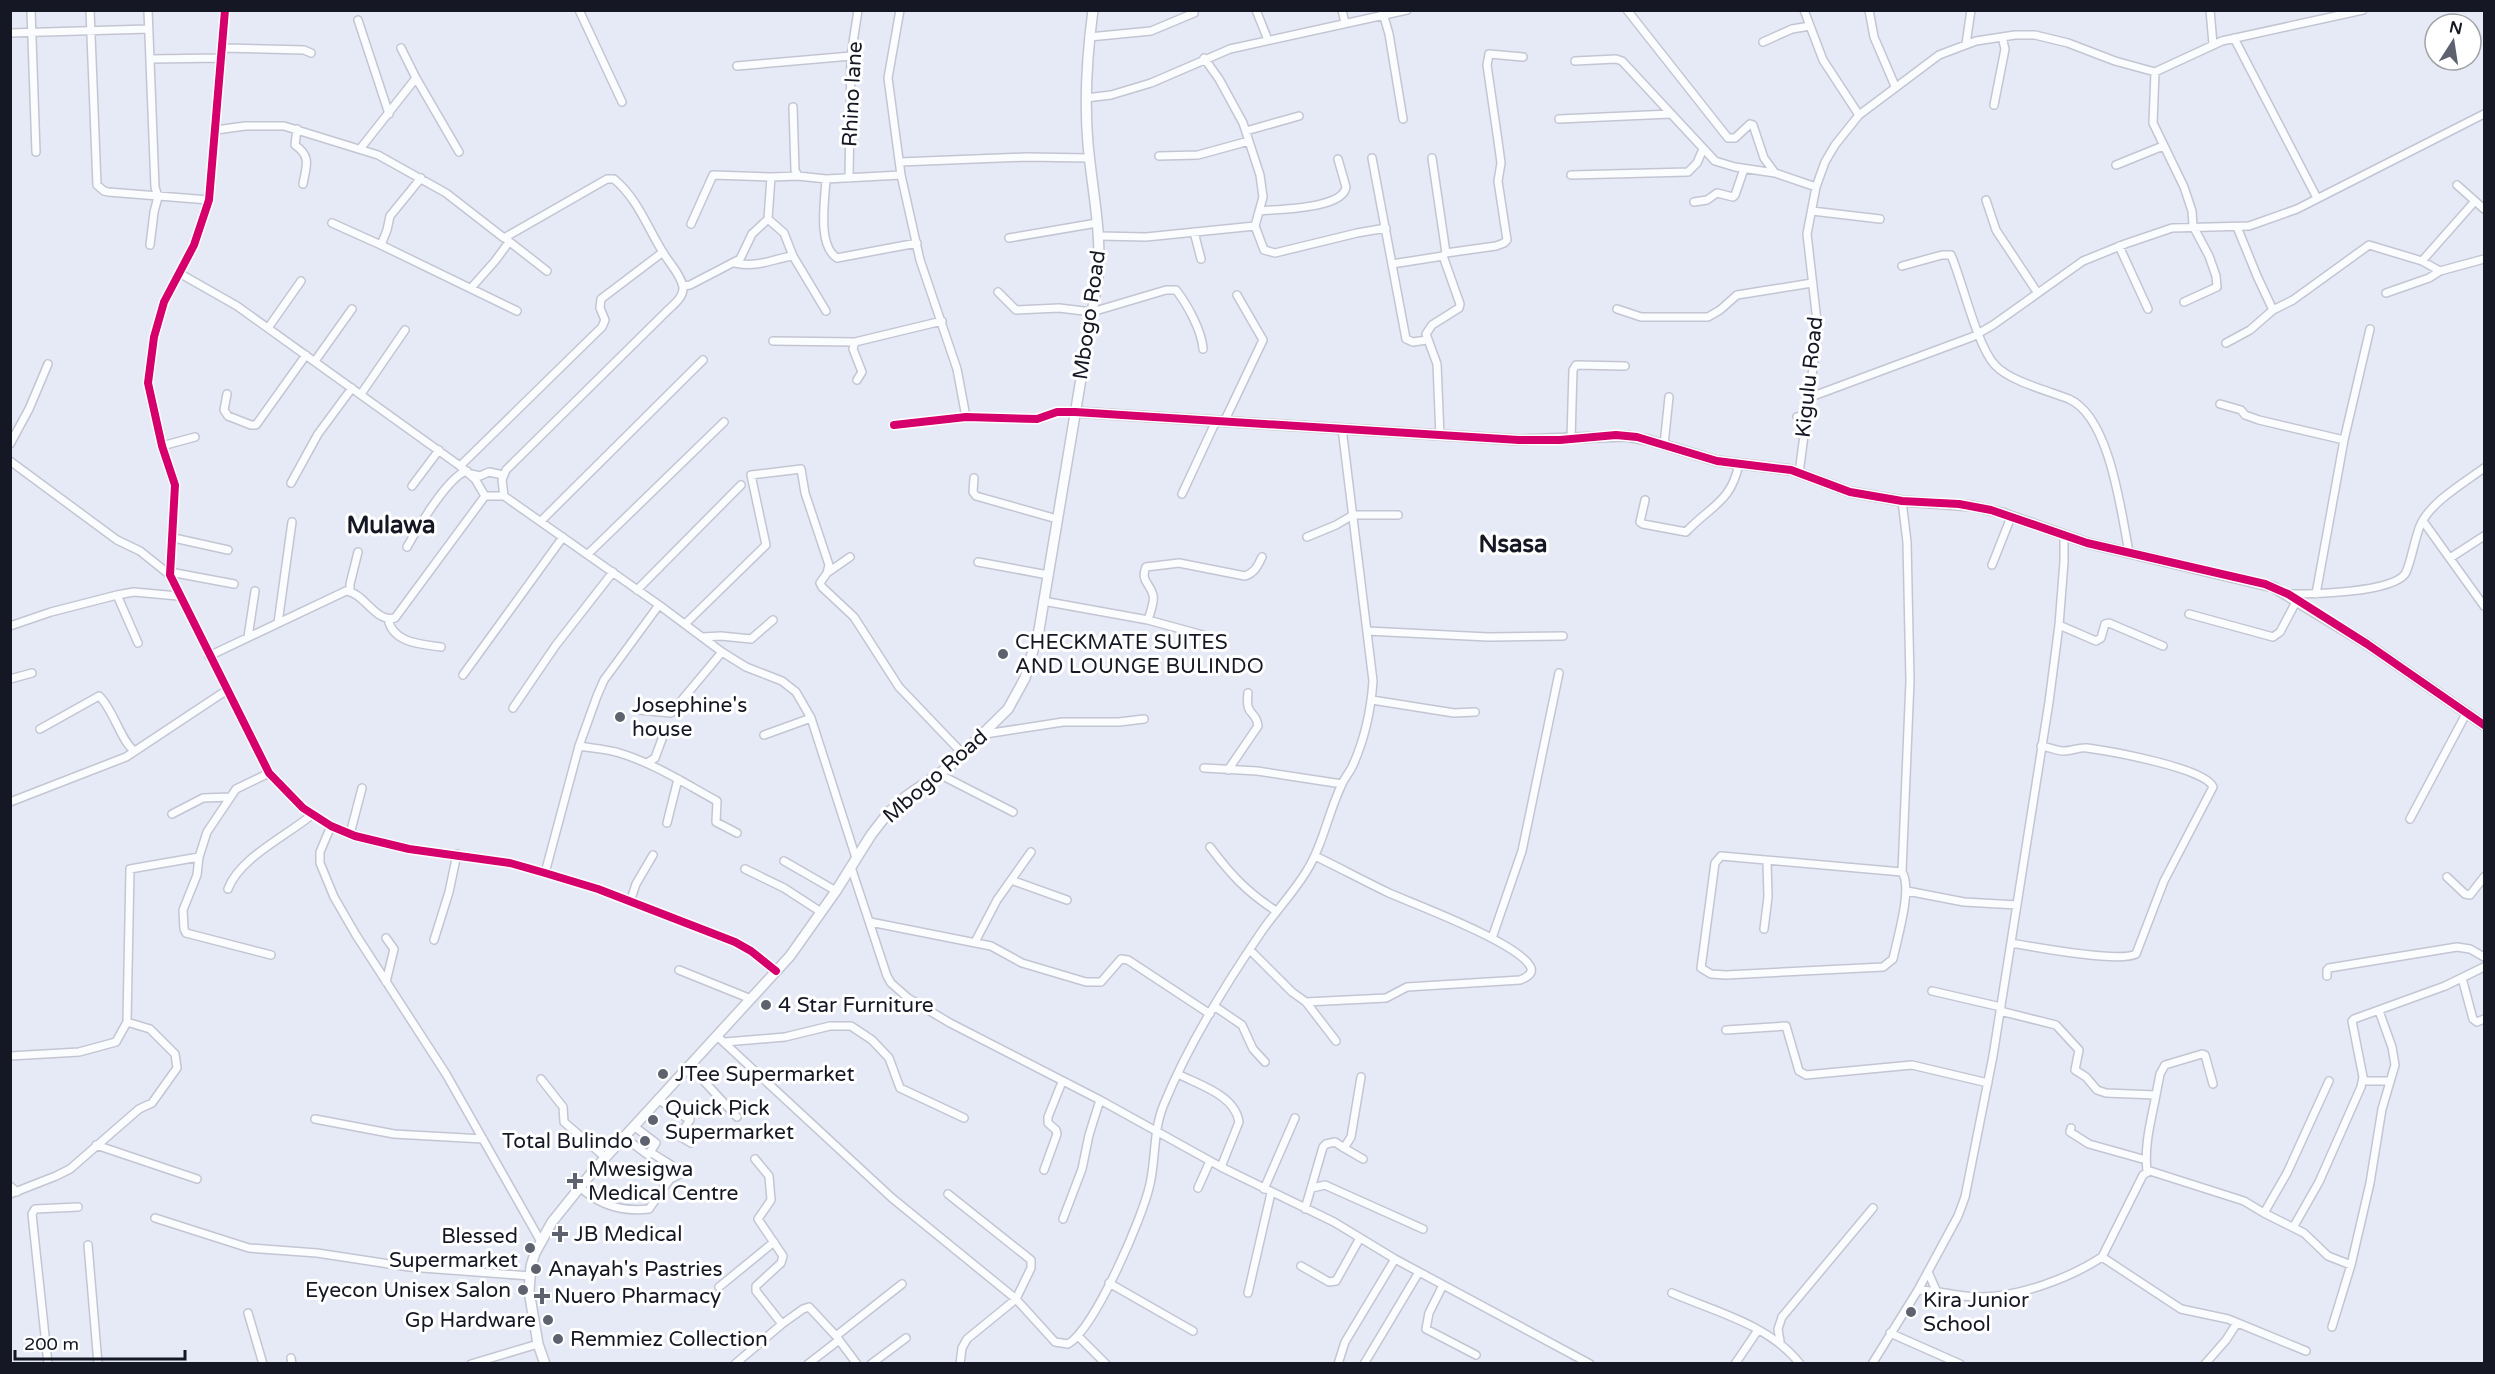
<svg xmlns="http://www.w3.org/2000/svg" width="2495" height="1374" font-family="'Varela Round',sans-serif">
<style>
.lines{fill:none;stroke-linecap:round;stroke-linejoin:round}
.street-casing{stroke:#c3c6d2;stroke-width:10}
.secondary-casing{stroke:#c3c6d2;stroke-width:12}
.street{stroke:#fbfcfe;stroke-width:7}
.secondary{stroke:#fbfcfe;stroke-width:9}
.cycleway-casing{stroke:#fff;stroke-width:11}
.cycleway{stroke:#d6006c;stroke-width:8}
.poi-dot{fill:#5e626e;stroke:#fff;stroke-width:2}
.labels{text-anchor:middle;stroke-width:6;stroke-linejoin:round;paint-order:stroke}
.street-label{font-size:21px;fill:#151824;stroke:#fff}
.poi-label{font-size:21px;fill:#151824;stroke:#fff;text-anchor:start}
.quarter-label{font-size:24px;font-weight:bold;fill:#151824;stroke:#fff}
</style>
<rect width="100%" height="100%" fill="#e6eaf6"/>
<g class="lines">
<defs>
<path id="street" d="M31 10 36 152
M90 10 97 185 104 191 108 192 209 200
M148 10 155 187 158 197 154 212 150 245
M225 10 209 200 194 245 164 302 154 337 148 383 162 446 175 485 170 575 269 773 303 808 331 826 355 836 409 849 510 863 545 873 598 889 735 942 751 951 776 971
M579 10 622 102
M900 10 888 78 901 175 920 260 957 369 966 417
M1256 10 1268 40
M1342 10 1345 23
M1382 10 1389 34 1403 119
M1627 10 1728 138H1735L1750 124 1753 125 1764 158 1775 173 1816 187
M1804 10 1823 60 1859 115
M1869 10 1874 37 1895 86
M2210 10 2213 44
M358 20 389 114
M10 33 149 29
M1089 37 1151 31 1194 13
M2234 38 2317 198
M1763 42 1792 29 1810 26
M1966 44 1971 10
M223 48 304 50 311 53
M1204 58 1219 79 1243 123 1260 175 1263 197 1255 226 1264 250 1275 253 1357 233 1386 228
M150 59 222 58
M1575 61 1616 59 1622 61 1715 161 1735 167 1775 173
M737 66 851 56
M2155 72 2153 123 2184 187 2192 211 2193 226 2209 256 2216 276 2217 287 2184 302
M416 78 459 152
M1086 98 1111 95 1151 83 1230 49 1407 10
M1994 105 2005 49 2002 37
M793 107 795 170 798 176 826 179 901 175
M1559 119 1670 114
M297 129 295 145C312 157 306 166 303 184
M216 130 245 126H284L378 155 446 193 504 238 607 179H614C638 199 648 229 664 254 670 264 681 275 683 287 684 297 674 304 668 310L506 470 502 480 504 496
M1246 131 1299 116
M360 149 416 78 401 48
M1159 156 1198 155 1249 141
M1372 158 1406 339 1413 342 1427 340
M900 162 1027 157 1089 158
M2116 165 2163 146
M1571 175 1688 172 1697 163 1703 149
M849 178 851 56 858 10
M826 179C825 201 817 245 837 258L917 243
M2457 185 2484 209
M1986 200 1996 230 2037 292
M1694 202 1707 200 1717 193 1733 197 1735 195 1744 169
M1260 211C1278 209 1343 209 1346 187L1338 159
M1812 211 1880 219
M768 219 784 233 793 256 826 311
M332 223 381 245 517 311
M691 224 713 175 771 177
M2237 227 2257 276 2273 310
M1194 232 1201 259
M1099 236 1146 237 1255 226
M1009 238 1097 223
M506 239 547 271
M381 245 387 230 390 216 421 178
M2119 246 2148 309
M1446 253 1496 246 1504 243 1507 240 1498 181 1501 163 1498 141 1487 65 1489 54 1523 57
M2422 261 2475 201
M735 263C759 268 771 259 793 256
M1392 264 1443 256 1446 253 1432 158
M1902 266 1942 255H1951C1963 283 1977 346 1995 365 2009 381 2049 391 2069 399 2110 417 2121 512 2129 552
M179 273 237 306 460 466 475 479 485 496H504L659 605 722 652 746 667 782 681 796 692 811 718 856 858
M683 286 690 285 740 259 752 234 768 219 771 177 798 176
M471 288 495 261 509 242
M998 292 1016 310 1059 308 1092 312 1166 290H1176C1187 304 1202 331 1203 349
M2386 293 2429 278 2440 271 2484 259
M1617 309 1641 317H1708L1720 310 1737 295 1812 283
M268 328 301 281
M773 341 855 342
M2226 343 2250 330 2273 310 2293 300 2369 245 2422 261 2440 271
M315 361 352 309
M857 380 862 372 853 349 855 342 942 321
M227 394 224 410 228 416 251 425H256L306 355
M361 394 405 330
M1808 398 1972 337 1993 325 2083 261 2125 244 2172 228 2249 226 2297 209 2484 114
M2220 404 2241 410 2245 415 2259 420 2344 440
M1797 417 1806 415
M1224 422 1263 340 1237 295
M894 425 966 417 1037 419 1057 412H1075
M1440 436 1437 364 1426 334 1432 325 1459 308 1460 304 1443 256
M1571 439 1573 370 1576 365 1625 366
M10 444 29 409 48 364
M1664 445 1669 397
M162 446 195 437
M10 461 117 540 140 551 170 575
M460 466 602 327 605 320 600 308 601 299 663 252
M1799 473 1818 330 1807 234 1816 187 1825 162 1835 145 1859 115 1939 55 1976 41 2015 35H2035L2068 43 2115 61 2155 72 2222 41 2363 10
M471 474 480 476 489 472 503 475
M974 478 973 492 976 496 1057 519
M291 483 318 434 352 388
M412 486 439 450
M1182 494 1216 421
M1645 500 1640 522 1643 524 1686 532C1710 506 1732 502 1739 463
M1902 501 1907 542 1910 681 1902 872C1913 888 1897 939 1893 959L1883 967 1726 975 1711 974 1701 968 1715 863 1721 856 1902 872
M541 521 703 360
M2423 521 2484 606
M1307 537 1336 525 1353 515H1398
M174 538 228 550
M407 547C417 529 449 475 467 471
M588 554 724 422
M2450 558 2484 536
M978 562 1048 575
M1992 565 2011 517
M170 572 234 584
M827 573 850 557
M637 590 741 485
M350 591V584L358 552
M2288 594C2311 594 2391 593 2405 574 2410 567 2415 537 2420 526 2429 503 2465 482 2484 468
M2316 594 2344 440 2370 329
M117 595 138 643
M1043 601 1148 620 1210 637
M2189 614 2273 637 2280 632 2297 600
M388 619C393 643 420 644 441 647
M1148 620C1150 613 1155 601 1153 595 1150 583 1140 581 1146 567L1179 563 1245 576C1255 573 1258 565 1262 557
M278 623 292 522
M685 624 766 545 751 475 801 469 805 493 829 565 827 573 820 583 822 587 854 617 899 687 963 754
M2059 625 2096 641 2101 638 2105 624 2109 623 2163 646
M10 626 51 612 117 595 134 592 178 596
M1367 631 1488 637 1563 636
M248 637 255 591
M702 637 721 636 751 639 773 620
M209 656 346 591C365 593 375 623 395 618L485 496
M463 675 563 537
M10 679 32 673
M1372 700 1454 713 1475 712
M513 708 556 645 613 572
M639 710 671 713 722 652
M40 729 99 696C113 708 122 744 135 751
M985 734 1063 722H1119L1144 719
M764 735 811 718
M579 746C591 748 604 749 616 752 652 762 684 783 717 801L716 822 737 833
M647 763 655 758 666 728
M1204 768 1257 771 1342 784
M1228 770 1258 726C1256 709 1245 718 1248 693
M269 773 236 789 207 832 199 857 197 875 183 910 184 929 186 933 271 955
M939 774 1013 812
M10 802 126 757 227 690
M172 814 203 798 230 797
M2410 819 2467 712
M667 823 678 779
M331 826 320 852V863L334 897 356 935 446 1074 540 1240
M350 834 362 788
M1210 847C1231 875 1247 892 1276 911
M784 861 836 891
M851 867 887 976 891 983 908 998 950 1023 1100 1100 1221 1167 1334 1222 1395 1259 1590 1364
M745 869 784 888 821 912
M545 873 579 746 597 696 604 680 659 605
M2447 877 2465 894 2470 895 2484 877
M1011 880 1067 900
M228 889C239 858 288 835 313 814
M1907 891 1964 902 2017 905
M630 902 636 884 653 855
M870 922 991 946 1022 963 1086 982H1101L1121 959 1128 960 1210 1014
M1764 929 1768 897 1767 861
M386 938 394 949 386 982
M1492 938 1522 851 1559 673
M434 940 449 892 457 854
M975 942 997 900 1031 852
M2011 943C2034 947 2119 963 2136 954L2164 881 2213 787C2206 768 2109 751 2087 748 2079 747 2072 751 2064 751 2057 751 2049 747 2041 746
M1250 950 1292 992 1306 1002 1336 1041
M679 970 751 999
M2327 976V970L2329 968 2457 947 2470 949 2484 957
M2462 978 2473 1019 2477 1022 2484 1019
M1932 991 2001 1007
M1306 1002 1386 998 1407 987 1520 980C1525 978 1533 975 1531 968 1522 944 1414 904 1389 893 1364 881 1340 868 1315 856
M1214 1006 1242 1025 1253 1049 1265 1062
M2000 1011 2056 1025 2079 1050 2075 1070 2086 1077 2097 1090 2106 1093 2156 1095C2151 1121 2144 1145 2147 1171
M1726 1030 1786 1026 1799 1071 1806 1075 1912 1065 1988 1083
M717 1036 892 1198 1016 1299 1031 1268V1260L948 1194
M725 1042 785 1037 830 1026H851L872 1040 889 1058 900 1088 964 1118
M10 1056 79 1052 116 1042 127 1022 130 869 199 857
M690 1066 737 1117
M1178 1074C1199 1085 1235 1095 1239 1122L1221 1167
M541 1079 563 1107 564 1122 606 1158
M2363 1081H2390
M2156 1095 2160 1074 2165 1065 2202 1054 2205 1055 2213 1084
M659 1100 690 1120 679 1136 691 1143
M315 1119 394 1134 483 1139
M2071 1128 2070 1132 2089 1144 2146 1160
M625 1138 648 1155 656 1143 635 1127
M96 1145 197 1179
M1344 1148 1363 1159
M650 1152 671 1165
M755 1159 769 1176 771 1200 758 1219 783 1256 781 1263 756 1286V1291L782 1324 803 1309 809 1307 836 1336 857 1364
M1044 1170 1057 1134 1056 1130 1048 1123V1117L1062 1082
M10 1186 17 1192
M580 1187C599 1205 623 1212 649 1209L670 1179 686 1171
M1198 1188 1210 1161
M1312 1188 1325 1185 1423 1229
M1264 1189 1295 1118
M10 1194 56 1176 70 1169 139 1109 152 1103 177 1068 175 1054 150 1029 127 1022
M1305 1209 1323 1147 1326 1144 1335 1142 1344 1148 1351 1137 1361 1077
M2264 1213 2287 1173 2329 1081
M155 1218 249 1248 317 1253 409 1267 530 1276
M1063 1219 1082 1169 1089 1135 1100 1100
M2294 1226 2319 1182 2361 1087 2363 1077 2352 1021 2354 1019 2445 986 2484 967
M88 1245 98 1364
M2102 1257 2143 1175 2150 1171 2244 1201 2264 1213 2304 1233 2328 1256 2351 1265 2370 1183 2382 1109 2395 1065 2392 1047 2379 1011
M1301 1266 1329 1282 1336 1281 1360 1238
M1928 1272 1936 1290
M1109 1283 1193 1331
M1443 1285 1429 1313 1426 1329 1476 1355
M719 1287 774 1242
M1918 1290C1939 1290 1957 1297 1978 1297 2017 1298 2070 1278 2102 1257L2181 1309 2228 1319 2306 1351
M1248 1293 1271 1193
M1672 1293C1716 1312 1770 1325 1800 1364
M248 1313 263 1364
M2332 1327 2351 1265
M1890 1333 1960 1364
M836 1336 902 1284
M1078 1336 1106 1364
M1780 1341 1778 1329 1782 1317 1873 1208
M291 1358 292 1364
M48 1364 32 1214 35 1209 78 1207
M471 1364 538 1344
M735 1364 782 1324
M808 1364 839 1340
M871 1364 906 1338
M960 1364 962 1348 967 1339 1016 1299 1055 1342 1068 1344C1095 1328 1143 1217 1150 1184 1156 1157 1153 1130 1164 1104 1189 1043 1225 985 1262 931 1276 911 1293 893 1306 872 1323 845 1328 813 1342 784 1345 777 1350 772 1353 765 1365 738 1371 710 1373 681L1342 428
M1338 1364 1345 1342 1395 1259
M1364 1364 1419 1272
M1735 1364 1758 1330
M1872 1364 1918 1290 1958 1216 1965 1197 1993 1056 2049 702 2059 625 2064 562V536
M2205 1364 2226 1340 2237 1323"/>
<path id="secondary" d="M1075 412 1519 440 1626 436 1648 440 1717 461 1791 470 1850 492 1902 501 1972 506 2002 513 2087 543 2273 587 2367 644 2484 725
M545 1364 538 1344 529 1291 531 1266 535 1253 552 1222 593 1171 790 956 836 891 871 835 888 813 905 797 950 766 1008 709 1025 678 1039 630 1098 277C1102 232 1092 189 1088 144 1084 99 1087 55 1093 10"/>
</defs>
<use href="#street" class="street-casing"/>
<use href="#secondary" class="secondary-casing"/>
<use href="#street" class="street"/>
<use href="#secondary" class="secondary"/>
<defs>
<path id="cycleway" d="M225 10 209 200 194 245 164 302 154 337 148 383 162 446 175 485 170 575 269 773 303 808 331 826 355 836 409 849 510 863 545 873 598 889 735 942 751 951 776 971
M894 425 966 417 1037 419 1057 412H1075L1519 440H1560L1616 435 1637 437 1717 461 1791 470 1850 492 1902 501 1959 504 1991 510 2087 543 2265 584 2288 594 2367 644 2484 725"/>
</defs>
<use href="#cycleway" class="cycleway-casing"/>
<use href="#cycleway" class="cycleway"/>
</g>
<g class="poi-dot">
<circle cx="1003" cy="654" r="6"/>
<circle cx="620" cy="717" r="6"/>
<circle cx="766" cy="1005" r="6"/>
<circle cx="663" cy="1074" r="6"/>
<circle cx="653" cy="1120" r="6"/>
<circle cx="645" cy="1141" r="6"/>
<path d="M572 1172h6v6h6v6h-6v6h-6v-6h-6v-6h6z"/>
<path d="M557 1225h6v6h6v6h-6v6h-6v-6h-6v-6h6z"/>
<circle cx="530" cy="1248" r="6"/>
<circle cx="536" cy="1269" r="6"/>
<circle cx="523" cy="1290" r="6"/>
<path d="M539 1287h6v6h6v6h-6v6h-6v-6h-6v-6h6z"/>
<circle cx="1911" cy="1312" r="6"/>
<circle cx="548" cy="1320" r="6"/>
<circle cx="558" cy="1339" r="6"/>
</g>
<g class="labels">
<g class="street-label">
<text transform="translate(852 94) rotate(-87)" y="7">Rhino lane</text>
<text transform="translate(1089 315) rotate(-82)" y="7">Mbogo Road</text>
<text transform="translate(1809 377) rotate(-84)" y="7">Kigulu Road</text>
<text transform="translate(935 776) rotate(-41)" y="7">Mbogo Road</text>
</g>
<g class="poi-label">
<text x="1015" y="649">CHECKMATE SUITES<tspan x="1015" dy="24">AND LOUNGE BULINDO</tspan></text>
<text x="632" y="712">Josephine's<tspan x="632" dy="24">house</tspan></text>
<text x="778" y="1012">4 Star Furniture</text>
<text x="675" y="1081">JTee Supermarket</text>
<text x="665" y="1115">Quick Pick<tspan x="665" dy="24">Supermarket</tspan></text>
<text x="633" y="1148" text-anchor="end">Total Bulindo</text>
<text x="588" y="1176">Mwesigwa<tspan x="588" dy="24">Medical Centre</tspan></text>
<text x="574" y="1241">JB Medical</text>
<text x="518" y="1243" text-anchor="end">Blessed<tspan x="518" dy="24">Supermarket</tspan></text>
<text x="548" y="1276">Anayah's Pastries</text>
<text x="511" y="1297" text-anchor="end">Eyecon Unisex Salon</text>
<text x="554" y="1303">Nuero Pharmacy</text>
<text x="1923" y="1307">Kira Junior<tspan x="1923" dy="24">School</tspan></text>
<text x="536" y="1327" text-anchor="end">Gp Hardware</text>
<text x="570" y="1346">Remmiez Collection</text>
</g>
<g class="quarter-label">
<text x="391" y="533">Mulawa</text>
<text x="1513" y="552">Nsasa</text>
</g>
</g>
<rect width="2495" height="1374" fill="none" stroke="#151824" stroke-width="24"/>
<g transform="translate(2453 42) rotate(12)"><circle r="28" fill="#ffffff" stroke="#a1a3a7" stroke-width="1.5"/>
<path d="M0-4.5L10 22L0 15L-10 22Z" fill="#5e626e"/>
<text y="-9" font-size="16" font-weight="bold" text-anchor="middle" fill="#151824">N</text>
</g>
<path d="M15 1350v9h170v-9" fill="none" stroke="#151824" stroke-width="3"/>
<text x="24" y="1350" font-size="18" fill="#151824" stroke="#ffffff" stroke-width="4.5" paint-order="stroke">200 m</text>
</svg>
